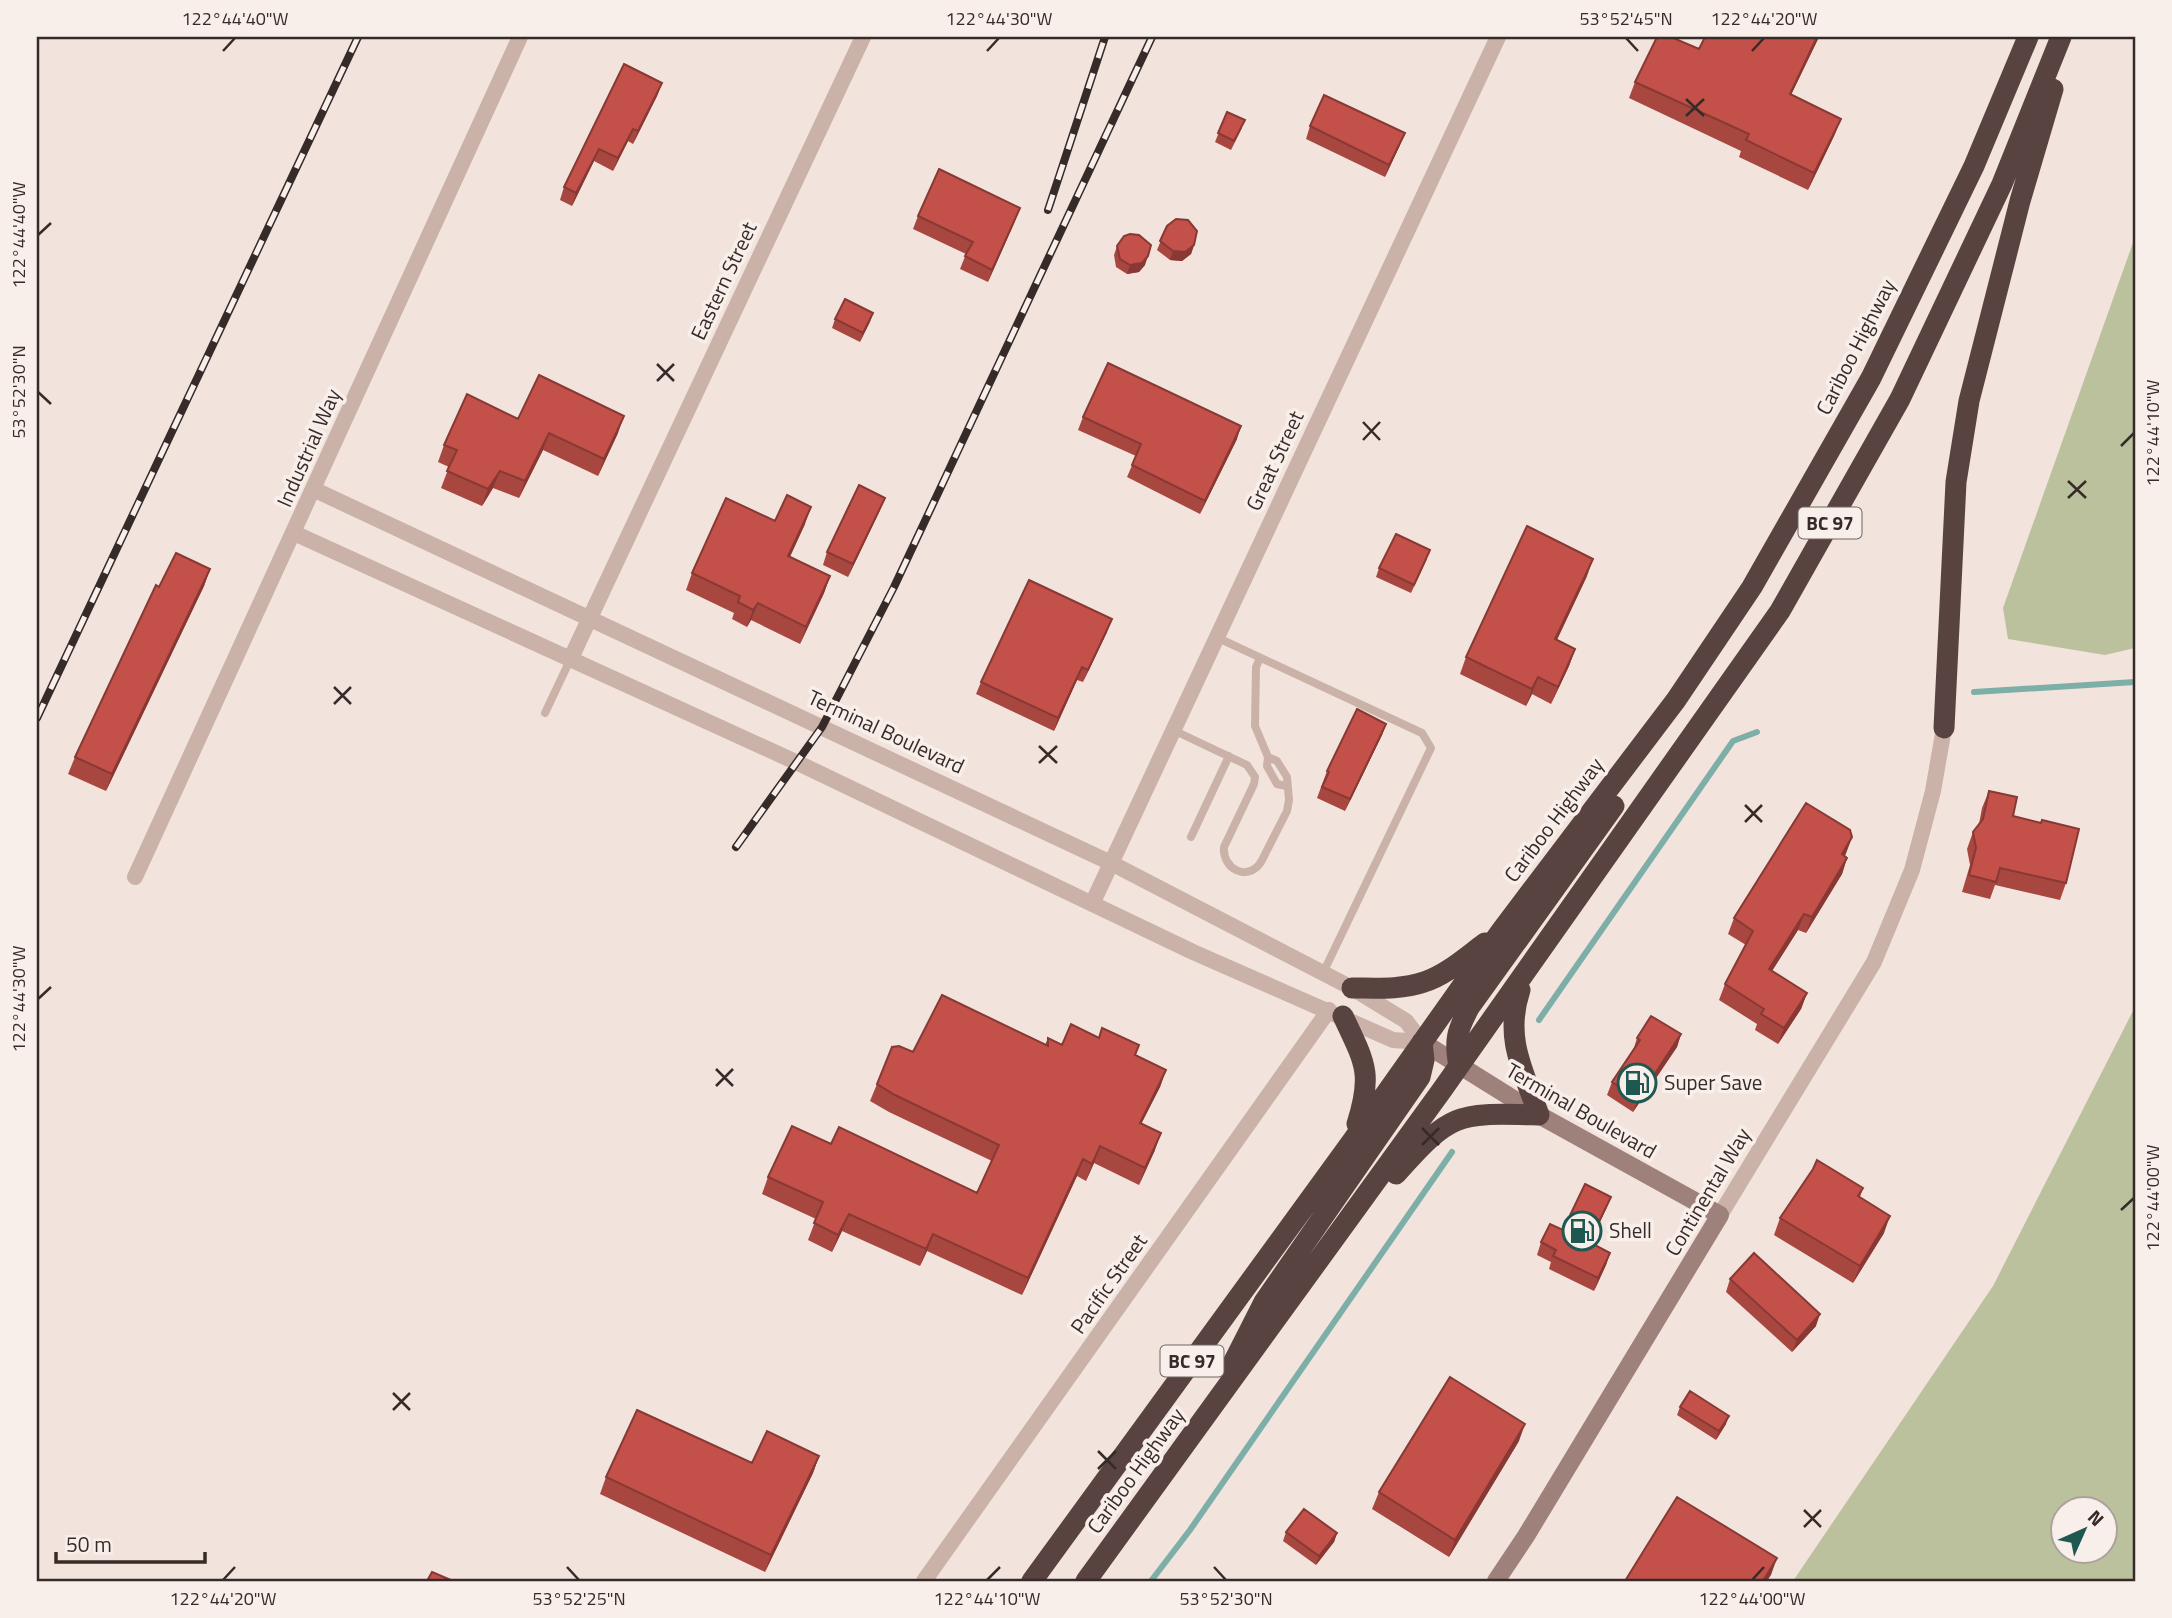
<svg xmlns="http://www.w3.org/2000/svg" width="2172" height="1618" font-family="'Titillium Web',sans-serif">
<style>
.green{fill:#bbc19d;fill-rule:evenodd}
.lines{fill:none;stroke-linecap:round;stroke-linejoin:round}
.stream{stroke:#7daea7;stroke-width:6}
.lane{stroke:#cab2a9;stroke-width:8}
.street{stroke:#cab2a9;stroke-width:16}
.secondary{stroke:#9e817a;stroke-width:18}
.highway{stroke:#584340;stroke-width:21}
.rail-casing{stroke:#372b29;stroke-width:8}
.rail{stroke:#f9efea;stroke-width:5;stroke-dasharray:16;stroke-linecap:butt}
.wall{fill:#a84640}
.shaded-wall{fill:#883934}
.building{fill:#c3514a;stroke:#883934;stroke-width:2}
.ticks{fill:none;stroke:#372b29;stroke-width:2.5}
.labels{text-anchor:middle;stroke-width:7;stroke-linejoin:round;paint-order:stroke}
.shield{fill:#f9efea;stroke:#716663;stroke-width:2}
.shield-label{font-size:19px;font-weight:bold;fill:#372b29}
.street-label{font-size:21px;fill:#372b29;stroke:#f9efea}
.poi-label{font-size:21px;fill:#372b29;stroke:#f9efea;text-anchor:start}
.neatline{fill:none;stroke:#372b29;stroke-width:2.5}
.ticks-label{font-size:18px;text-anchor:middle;fill:#372b29}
</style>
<rect width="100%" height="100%" fill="#f2e4dd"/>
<path class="green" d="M2135 237V648L2105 655 2008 639 2003 608Z
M2135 1007V1581H1793L1993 1286ZM2064 1510H2106V1552H2064Z"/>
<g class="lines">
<path class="stream" d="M1974 692 2135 682
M1539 1020 1733 741 1757 732
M1151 1581 1190 1530 1452 1152"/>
<path class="lane" d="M1216 637 1422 733 1431 748 1323 973
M1260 658 1256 667 1255 726 1268 757 1267 766 1277 784 1286 786
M545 713 571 658
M1173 730 1247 765 1255 777 1254 784 1224 847C1222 868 1247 883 1261 862L1287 811 1289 800 1287 777 1277 761 1268 757
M1191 837 1229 756"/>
<path class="street" d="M313 489 1111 863 1352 988 1406 1021 1422 1042
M294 533 798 763 1193 952 1393 1040 1422 1042
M571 658 863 37
M135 877 520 37
M1092 904 1498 37
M1720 1215 1874 962 1912 870 1933 791 1944 728
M924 1581 1329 1010"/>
<path class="secondary" d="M1422 1042 1539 1115 1720 1215 1526 1536 1496 1581"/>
<path class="highway" d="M1944 728 1956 482 1969 401 2020 201 2053 89
M1352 988C1375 988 1401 990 1424 982 1446 975 1466 957 1485 943
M1343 1016C1365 1063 1373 1073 1357 1124
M1459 1066C1454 1040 1457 1031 1469 1008L1614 806
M1396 1174C1452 1111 1457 1113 1539 1115 1523 1070 1504 1038 1520 990
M1230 1369 1264 1302 1420 1077 1424 1060 1422 1042
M1032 1581 1353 1140 1501 931 1676 700 1752 587 1871 378 1974 166 2028 37
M1086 1581 1442 1090 1780 611 1900 399 2002 184 2061 37"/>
<defs>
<path id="rail" d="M1048 210 1105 37
M37 718 358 37
M736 847 822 727 894 587 1152 37"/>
</defs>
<use href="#rail" class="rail-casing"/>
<use href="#rail" class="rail"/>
</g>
<path class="wall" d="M1819 37 1791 95 1841 119 1834 136 1808 190 1739 157 1741 151 1629 98 1635 82 1699 49Z
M624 64 662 83 657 96 633 144 628 141 613 171 594 161 572 206 560 200 564 187Z
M1227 112 1242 128 1231 150 1215 142Z
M1310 126 1400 145 1385 177 1306 139Z
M918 216 1015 221 988 282 960 269 966 254 913 229Z
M1167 226 1194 245 1191 254 1182 261 1170 260 1157 250Z
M1117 246 1145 265 1139 272 1127 274 1116 267 1114 255Z
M873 313 860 342 832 328 835 319Z
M1083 417 1237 439 1200 514 1127 477 1136 456 1078 430Z
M518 419 618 433 598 476 543 450 519 498 493 488 482 506 441 488 449 467 438 462 444 445Z
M880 510 848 577 823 565 827 552Z
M775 521 805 524 790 557 830 576 824 593 800 644 751 620 747 627 732 619 734 613 686 590 692 573Z
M1427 559 1411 593 1376 577 1379 568Z
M210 569 204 586 106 791 68 774 75 757Z
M1587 576 1557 640 1575 649 1569 666 1551 704 1532 694 1526 706 1460 674 1466 657Z
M1107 632 1083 682 1077 680 1054 731 976 694 981 682Z
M1386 724 1382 735 1345 811 1317 798 1327 771Z
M1989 791 2013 816 2066 883 2060 900 1995 885 1990 899 1962 892 1970 865 1967 849 1973 832 1979 824 1982 808Z
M1852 837 1845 856 1847 858 1842 874 1806 933 1798 930 1772 971 1807 993 1801 1009 1778 1044 1755 1030 1757 1024 1719 1000 1725 984 1746 945 1728 934 1734 918Z
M1681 1034 1677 1047 1633 1112 1607 1095 1612 1082 1633 1051 1637 1038Z
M1048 1038 1062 1045 1135 1055 1166 1070 1160 1087 1141 1124 1155 1150 1139 1185 1094 1163 1086 1181 1077 1176 1022 1295 927 1251 920 1266 842 1231 832 1252 808 1240 816 1219 762 1194 768 1177 831 1144 977 1193 992 1161 889 1112 870 1101 877 1084 913 1052 1045 1045Z
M1863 1188 1860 1197 1884 1233 1853 1283 1774 1235 1780 1218Z
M1611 1197 1606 1209 1590 1243 1610 1253 1606 1265 1594 1291 1549 1269 1551 1262 1537 1255 1541 1242 1563 1230Z
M1730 1279 1816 1326 1792 1352 1726 1292Z
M1680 1407 1726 1424 1716 1440 1677 1415Z
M1519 1441 1449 1557 1372 1509 1379 1492Z
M819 1456 813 1473 765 1572 600 1494 606 1477 752 1463Z
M1286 1532 1337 1533 1334 1542 1316 1565 1283 1541Z"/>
<path class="shaded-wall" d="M1817 37H1819L1783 111 1790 94Z
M662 83 657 96 633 144 638 131Z
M1841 119 1834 136 1808 190 1814 173Z
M633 129 628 141 613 171 618 158Z
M1405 133 1400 145 1385 177 1389 165Z
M599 149 594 161 572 206 576 193Z
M1020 208 1015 221 988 282 992 270Z
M1194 245 1191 254 1182 261 1170 260 1173 251Z
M1148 256 1145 265 1139 272 1127 274 1130 265Z
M873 313 870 322 860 342 863 333Z
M624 416 618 433 598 476 604 459Z
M1241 426 1237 439 1200 514 1205 501Z
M549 433 543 450 519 498 525 481Z
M500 471 493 488 482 506 488 489Z
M885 498 880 510 848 577 853 564Z
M811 507 805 524 782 573 788 556Z
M1593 559 1587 576 1549 656 1555 639Z
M210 569 204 586 106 791 112 774Z
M830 576 824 593 800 644 806 627Z
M758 603 751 620 747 627 753 610Z
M1112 619 1107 632 1083 682 1088 670Z
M1575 649 1569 666 1551 704 1558 687Z
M1082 667 1077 680 1054 731 1058 718Z
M1538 677 1532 694 1526 706 1532 689Z
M1386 724 1382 735 1345 811 1350 799Z
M1852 837 1846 853 1836 870 1842 854Z
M1847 858 1842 874 1806 933 1812 917Z
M1804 914 1798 930 1763 985 1769 969Z
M1807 993 1801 1009 1778 1044 1784 1028Z
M1681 1034 1677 1047 1633 1112 1638 1099Z
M1166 1070 1160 1087 1133 1140 1140 1123Z
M1161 1133 1155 1150 1139 1185 1145 1168Z
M1100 1146 1094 1163 1086 1181 1092 1164Z
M1083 1159 1077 1176 1022 1295 1028 1278Z
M1611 1197 1606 1209 1584 1255 1589 1242Z
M849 1214 842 1231 832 1252 838 1235Z
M1890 1216 1884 1233 1853 1283 1860 1266Z
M933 1234 927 1251 920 1266 926 1249Z
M1610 1253 1606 1265 1594 1291 1598 1278Z
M1820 1314 1816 1326 1792 1352 1797 1340Z
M1729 1416 1726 1424 1716 1440 1719 1431Z
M1525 1424 1519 1441 1449 1557 1455 1540Z
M819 1456 813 1473 765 1572 771 1555Z
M1337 1533 1334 1542 1316 1565 1319 1556Z
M1777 1558 1771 1575 1767 1581H1763Z"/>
<path class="building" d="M1657 37H1671L1699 49 1705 37H1817L1790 94 1841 119 1814 173 1746 140 1749 134 1635 82Z
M624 64 662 83 638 131 633 129 618 158 599 149 576 193 564 187Z
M1324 95 1405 133 1389 165 1310 126Z
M1227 112 1245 120 1234 141 1218 133Z
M939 169 1020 208 992 270 965 256 973 242 918 216Z
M1176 219 1188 220 1197 231 1194 245 1185 252 1173 251 1160 241 1167 226Z
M1130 234 1139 235 1151 245 1148 256 1142 263 1130 265 1120 259 1117 246 1124 236Z
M845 299 873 313 863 333 835 319Z
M1108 363 1241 426 1205 501 1132 465 1141 444 1083 417Z
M539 375 624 416 604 459 549 433 525 481 500 471 488 489 447 471 457 450 444 445 467 394 518 419Z
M859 485 885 498 853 564 827 552Z
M787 495 811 507 788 556 830 576 806 627 758 603 753 610 738 602 740 596 692 573 726 498 775 521Z
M1527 526 1593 559 1555 639 1575 649 1558 687 1538 677 1532 689 1466 657Z
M1396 534 1430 550 1414 585 1379 568Z
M176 553 210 569 112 774 75 757 156 585 159 587Z
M1029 580 1112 619 1088 670 1082 667 1058 718 981 682Z
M1357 709 1386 724 1350 799 1322 787 1329 772 1327 771Z
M1989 791 2017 797 2013 816 2041 823 2042 820 2079 829 2066 883 2000 868 1996 882 1969 875 1976 848 1973 832 1983 819Z
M1806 803 1850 830 1852 837 1842 854 1847 858 1812 917 1804 914 1769 969 1807 993 1784 1028 1761 1014 1764 1009 1725 984 1753 931 1734 918Z
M942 995 1048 1046V1038L1062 1045 1071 1024 1099 1038 1102 1028 1139 1045 1135 1055 1166 1070 1140 1123 1161 1133 1145 1168 1100 1146 1092 1164 1083 1159 1028 1278 933 1234 926 1249 849 1214 838 1235 814 1223 823 1202 768 1177 792 1126 831 1144 839 1127 977 1193 999 1145 895 1095 877 1084 892 1047 899 1046 913 1052Z
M1651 1016 1681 1034 1638 1099 1612 1082 1640 1040 1637 1038Z
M1817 1160 1863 1188 1858 1196 1890 1216 1860 1266 1780 1218 1813 1169Z
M1585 1184 1611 1197 1589 1242 1610 1253 1598 1278 1553 1256 1556 1250 1541 1242 1550 1224 1563 1230Z
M1754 1253 1820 1314 1797 1340 1730 1279Z
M1450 1377 1525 1424 1455 1540 1379 1492Z
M1690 1391 1729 1416 1719 1431 1680 1407Z
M637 1410 752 1463 767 1431 819 1456 771 1555 606 1477Z
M1677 1497 1777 1558 1763 1581H1625Z
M1304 1509 1337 1533 1319 1556 1286 1532Z
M432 1572 453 1581H427Z"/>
<path class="ticks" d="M1626 38 1638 51M223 51 235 38M987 51 999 38M1752 51 1764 38M1686 99 1704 116M1686 116 1704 99M38 235 51 223M657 364 674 381M657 381 674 364M38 392 51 404M1363 422 1380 440M1363 440 1380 422M2121 446 2134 433M2068 481 2086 498M2068 498 2086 481M334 687 351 704M334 704 351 687M1039 746 1057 763M1039 763 1057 746M1745 805 1762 822M1745 822 1762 805M38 999 51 987M716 1069 733 1086M716 1086 733 1069M1422 1128 1439 1145M1422 1145 1439 1128M2121 1210 2134 1198M393 1393 410 1410M393 1410 410 1393M1098 1451 1116 1469M1098 1469 1116 1451M1804 1510 1821 1527M1804 1527 1821 1510M567 1567 579 1580M1214 1567 1226 1580M223 1580 235 1567M987 1580 1000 1567M1752 1580 1764 1567"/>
<defs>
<symbol id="fuel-ring" viewBox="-11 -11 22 22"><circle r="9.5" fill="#f9efea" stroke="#1f5851" stroke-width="1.5"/><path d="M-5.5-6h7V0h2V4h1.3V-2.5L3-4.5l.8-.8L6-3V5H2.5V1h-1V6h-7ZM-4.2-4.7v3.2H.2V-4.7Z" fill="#1f5851"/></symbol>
</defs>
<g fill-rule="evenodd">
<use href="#fuel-ring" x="1615" y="1061" width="44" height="44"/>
<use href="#fuel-ring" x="1560" y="1209" width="44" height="44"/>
</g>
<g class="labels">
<g class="shield">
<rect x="1798.5" y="507.5" width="63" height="31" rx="5"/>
<rect x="1160.5" y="1345.5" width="63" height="31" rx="5"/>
</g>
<g class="shield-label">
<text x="1830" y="530">BC 97</text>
<text x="1192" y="1368">BC 97</text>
</g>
<g class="street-label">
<text transform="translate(724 281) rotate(-65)" y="7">Eastern Street</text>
<text transform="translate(1856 347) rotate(-63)" y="7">Cariboo Highway</text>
<text transform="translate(309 448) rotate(-66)" y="7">Industrial Way</text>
<text transform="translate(1275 461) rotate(-65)" y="7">Great Street</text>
<text transform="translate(886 732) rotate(25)" y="7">Terminal Boulevard</text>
<text transform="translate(1554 820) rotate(-53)" y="7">Cariboo Highway</text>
<text transform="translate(1581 1111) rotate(30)" y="7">Terminal Boulevard</text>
<text transform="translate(1708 1192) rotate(-59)" y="7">Continental Way</text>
<text transform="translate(1109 1284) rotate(-55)" y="7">Pacific Street</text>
<text transform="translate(1136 1471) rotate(-54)" y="7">Cariboo Highway</text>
</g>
<g class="poi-label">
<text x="1664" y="1090">Super Save</text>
<text x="1609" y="1238">Shell</text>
</g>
</g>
<rect width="2172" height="1618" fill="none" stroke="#f9efea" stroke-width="77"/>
<g transform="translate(2084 1530) rotate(45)"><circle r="33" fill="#f9efea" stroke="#aba19d" stroke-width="2"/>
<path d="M0-5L12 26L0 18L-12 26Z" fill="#1f5851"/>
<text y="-10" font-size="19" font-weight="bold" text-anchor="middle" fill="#372b29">N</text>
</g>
<path d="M56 1552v10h149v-10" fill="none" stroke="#372b29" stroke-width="3.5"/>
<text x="66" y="1552" font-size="21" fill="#372b29" stroke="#f9efea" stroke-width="5" paint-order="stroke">50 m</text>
<rect x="38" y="38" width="2096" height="1542" class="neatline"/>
<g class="ticks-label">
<text x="235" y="25">122°44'40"W</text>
<text x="999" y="25">122°44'30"W</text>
<text x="1626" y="25">53°52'45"N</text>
<text x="1764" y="25">122°44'20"W</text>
<text transform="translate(19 235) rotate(-90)" y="6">122°44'40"W</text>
<text transform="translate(19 392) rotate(-90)" y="6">53°52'30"N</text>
<text transform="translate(2153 433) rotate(-90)" y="6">122°44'10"W</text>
<text transform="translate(19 999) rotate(-90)" y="6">122°44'30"W</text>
<text transform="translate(2153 1198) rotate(-90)" y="6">122°44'00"W</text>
<text x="223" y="1605">122°44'20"W</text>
<text x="579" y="1605">53°52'25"N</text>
<text x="987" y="1605">122°44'10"W</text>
<text x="1226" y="1605">53°52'30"N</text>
<text x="1752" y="1605">122°44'00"W</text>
</g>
</svg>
